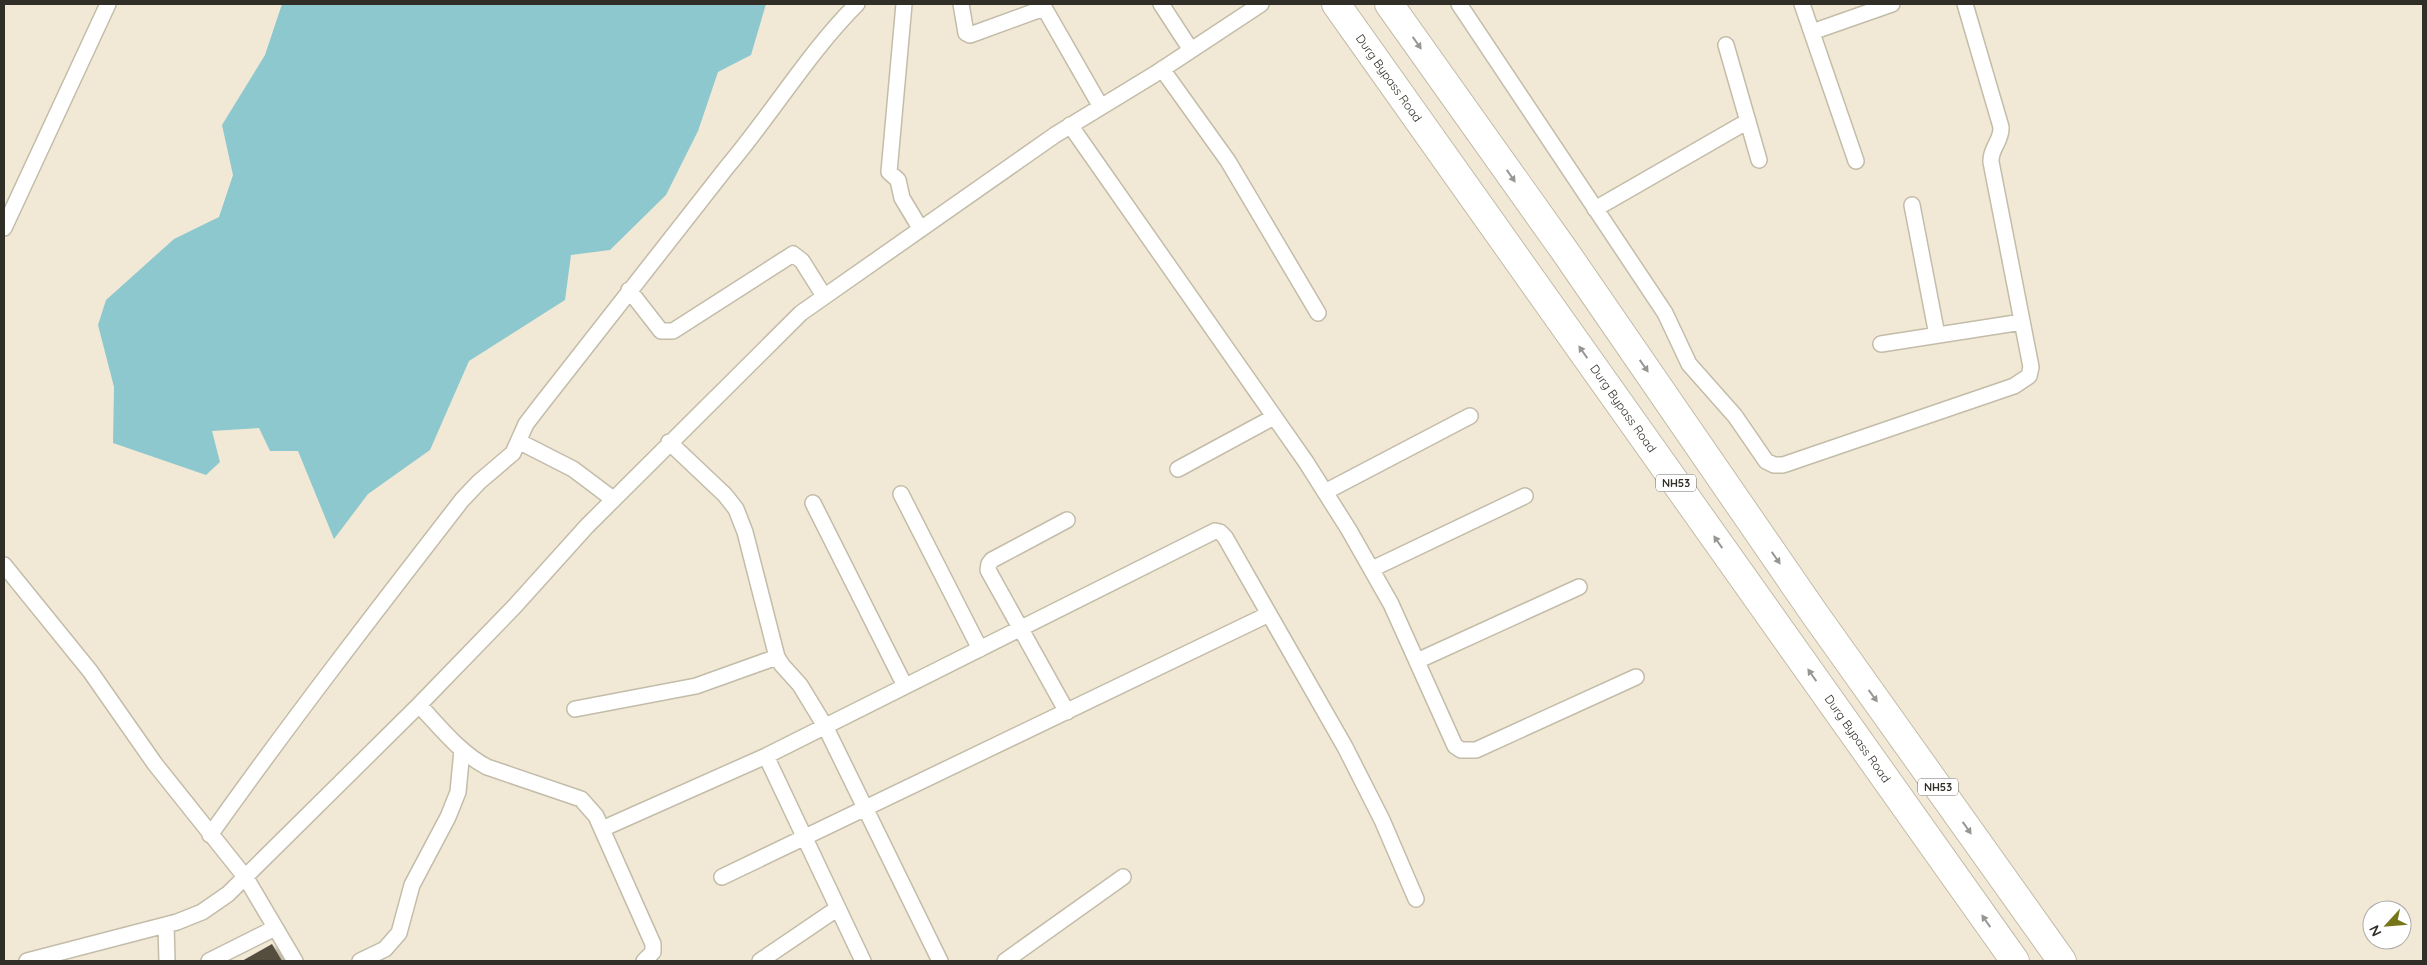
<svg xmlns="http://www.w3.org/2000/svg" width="2427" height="965" font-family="Quicksand,sans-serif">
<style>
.water{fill:#8dc8ce}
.building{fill:#544d3d;filter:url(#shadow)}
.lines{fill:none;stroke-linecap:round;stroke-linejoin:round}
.street-casing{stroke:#c3bca9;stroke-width:18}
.highway-casing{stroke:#c3bca9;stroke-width:30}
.street{stroke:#fff;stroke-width:15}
.highway{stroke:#fff;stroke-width:28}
.oneway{fill:#989693}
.labels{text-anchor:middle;stroke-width:5;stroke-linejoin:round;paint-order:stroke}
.shield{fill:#fff;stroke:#6f6d68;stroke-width:1}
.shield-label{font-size:11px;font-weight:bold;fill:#312e27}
.street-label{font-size:12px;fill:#312e27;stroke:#fff}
</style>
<defs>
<filter id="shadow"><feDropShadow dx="5.5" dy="3" stdDeviation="2.5" flood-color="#0004"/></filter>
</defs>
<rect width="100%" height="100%" fill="#f1e9d5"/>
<path class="water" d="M282 4H766L751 55 718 72 698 131 666 195 610 250 571 255 565 300 469 361 430 450 368 494 334 539 298 451H270L259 428 212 431 220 462 206 475 113 443 114 387 98 325 106 300 174 239 219 217 233 175 222 125 265 55Z"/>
<path class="building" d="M272 944 282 961H242Z"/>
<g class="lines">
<defs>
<path id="street" d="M904 4 889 172 898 180 902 198 920 228
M961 4 966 33 970 35 1044 8
M1042 4 1101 107
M1161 4 1191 50
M1459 4 1665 313 1689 364 1735 416 1766 461 1774 465H1783L2014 386 2029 376 2031 367 1991 162C1990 148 2002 141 2001 127L1965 4
M1802 4 1856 161
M1812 32 1892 4
M1726 45 1759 160
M1162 69 1228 161 1318 313
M1070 125 1306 462 1349 530 1391 604 1455 746 1461 750H1476L1636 677
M1912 205 1937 335
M1595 209 1748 121
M4 228 108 4
M629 290 661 331H673L793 254 802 261 824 296
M1881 344 2022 322
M520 442 573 469 613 499
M669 442 725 495 736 509 745 532 777 657 782 665 800 685 825 726 940 961
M1178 469 1274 417
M1325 492 1470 416
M901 494 980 649
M813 503 905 686
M1067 520 992 560 989 564 988 570 1067 712
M4 565 90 671 155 764 246 878 295 961
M1372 569 1525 496
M1417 661 1579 587
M419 705C440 727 460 753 487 767L581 799 596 816 653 944V952L644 961
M575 709 696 686 777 657
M766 756 863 961
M602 829 766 756 1215 531 1220 532 1225 537 1345 747 1382 820 1416 899
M210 835C291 721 376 611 462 500L479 482 513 453 526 424 539 407 727 167C772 114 808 53 857 4
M722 877 1269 614
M166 925 167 961
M27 961 177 922 202 912 228 894 419 705 514 607 587 526 801 313 1055 135 1155 74 1261 4
M209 961 275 928
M360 961 385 949 399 933 412 885 448 817 458 792 462 750
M760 961 838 908
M1005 961 1123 877"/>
<g id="highway">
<path id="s1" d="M1336 4 2015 961"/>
<path d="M1389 4 1564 250 1814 613 2062 961"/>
</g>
</defs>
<use href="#street" class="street-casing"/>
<use href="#highway" class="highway-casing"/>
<use href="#street" class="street"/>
<use href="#highway" class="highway"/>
</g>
<defs><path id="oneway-solid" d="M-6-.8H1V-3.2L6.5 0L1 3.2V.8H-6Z" transform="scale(1.25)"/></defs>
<g class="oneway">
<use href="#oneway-solid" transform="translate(1417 43) rotate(55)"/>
<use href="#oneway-solid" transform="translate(1511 176) rotate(55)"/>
<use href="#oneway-solid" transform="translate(1583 352) rotate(-125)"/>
<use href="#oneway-solid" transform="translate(1644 366) rotate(55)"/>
<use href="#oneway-solid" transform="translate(1718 542) rotate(-125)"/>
<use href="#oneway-solid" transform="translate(1776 558) rotate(55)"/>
<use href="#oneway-solid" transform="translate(1812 675) rotate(-125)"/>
<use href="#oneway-solid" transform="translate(1873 696) rotate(54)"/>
<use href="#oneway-solid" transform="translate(1967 828) rotate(55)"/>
<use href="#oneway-solid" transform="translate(1986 921) rotate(-125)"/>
</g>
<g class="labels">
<g class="shield">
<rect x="1656" y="474.5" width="40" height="17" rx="4"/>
<rect x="1918" y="778.5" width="40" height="17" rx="4"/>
</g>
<g class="shield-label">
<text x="1676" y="487">NH53</text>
<text x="1938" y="791">NH53</text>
</g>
<g class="street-label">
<text dy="4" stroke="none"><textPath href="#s1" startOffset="91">Durg Bypass Road</textPath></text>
<text dy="4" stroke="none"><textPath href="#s1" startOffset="496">Durg Bypass Road</textPath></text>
<text dy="4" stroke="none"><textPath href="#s1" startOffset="901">Durg Bypass Road</textPath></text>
</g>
</g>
<rect width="2427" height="965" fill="none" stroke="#312e27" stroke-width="10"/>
<g transform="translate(2387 925) rotate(244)"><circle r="24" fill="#ffffff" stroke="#adaba9"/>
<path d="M0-4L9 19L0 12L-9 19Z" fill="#76751a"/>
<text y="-8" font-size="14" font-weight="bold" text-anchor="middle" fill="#312e27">N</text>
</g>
</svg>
